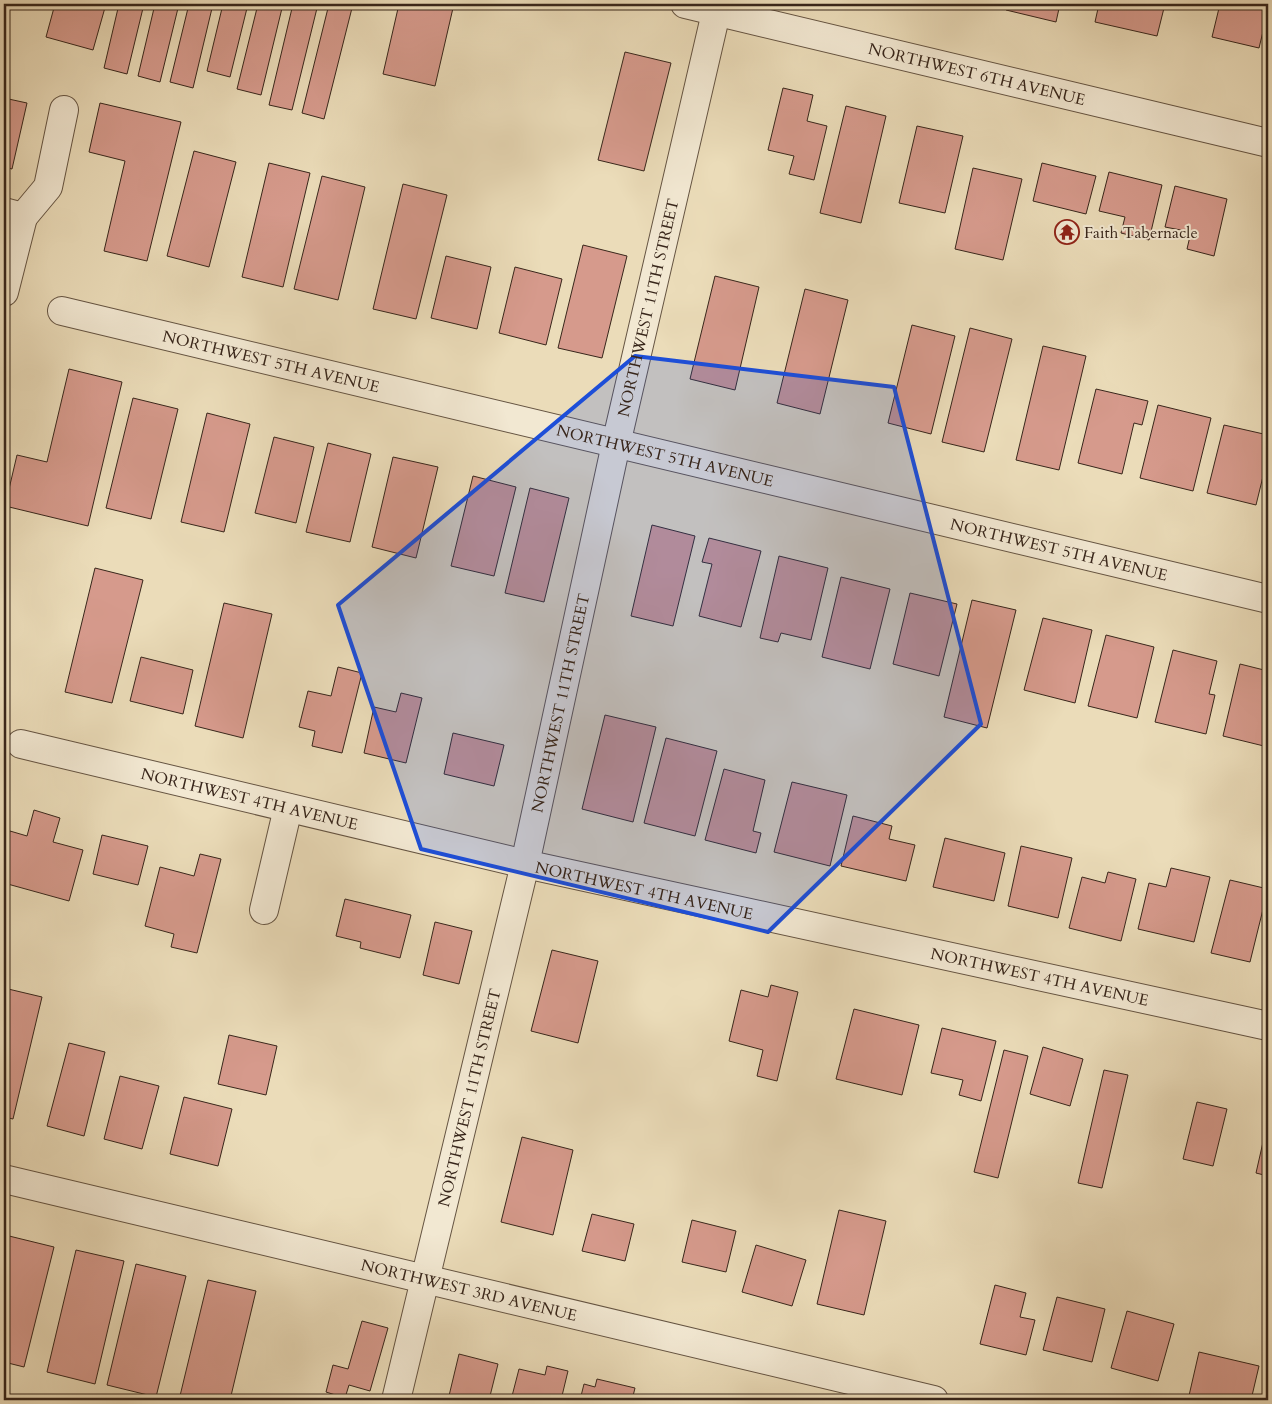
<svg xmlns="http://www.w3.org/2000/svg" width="1272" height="1404" font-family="Cardo,serif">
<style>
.building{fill:#d69a8c;stroke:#38261b}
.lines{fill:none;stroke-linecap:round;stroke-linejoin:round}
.minor-casing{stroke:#655442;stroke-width:30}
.minor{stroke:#f2e8d2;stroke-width:28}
.marked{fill:#1d4ed8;fill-opacity:0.2;stroke:#1d4ed8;stroke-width:4;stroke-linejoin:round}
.labels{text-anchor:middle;stroke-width:4;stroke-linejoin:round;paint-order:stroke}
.street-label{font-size:16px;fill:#38261b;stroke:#f2e8d2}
.poi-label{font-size:16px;fill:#38261b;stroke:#f2e8d2;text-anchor:start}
</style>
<rect width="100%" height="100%" fill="#ebdcb9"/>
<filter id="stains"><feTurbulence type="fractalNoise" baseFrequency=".004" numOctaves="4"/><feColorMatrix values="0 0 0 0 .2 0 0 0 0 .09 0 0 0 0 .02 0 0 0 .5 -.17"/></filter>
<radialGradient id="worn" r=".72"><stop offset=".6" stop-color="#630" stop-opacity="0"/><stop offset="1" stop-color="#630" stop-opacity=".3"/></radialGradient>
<path class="building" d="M55 4H106L93 50 46 37Z
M119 4H144L127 74 104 68Z
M155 4H179L160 82 138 76Z
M189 4H213L193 88 170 82Z
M223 4H248L230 77 207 71Z
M258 4H283L261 95 237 89Z
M293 4H318L292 110 269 105Z
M329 4H353L324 119 302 113Z
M399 4H436L453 8 435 86 383 74Z
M1008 4H1060L1056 22 1006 10Z
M1099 4H1165L1157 36 1095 22Z
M1220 4H1268V11L1259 48 1212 37Z
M625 52 671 63 644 171 598 160Z
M783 88 813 95 807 121 827 126 814 180 789 174 794 156 768 150Z
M4 98 27 103 12 169 4 167Z
M100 103 181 122 147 261 104 251 125 161 89 152Z
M846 106 886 116 861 223 820 213Z
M917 126 963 136 945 213 899 203Z
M194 151 236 162 209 267 167 256Z
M269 163 310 173 283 287 242 277Z
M1042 163 1096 176 1086 214 1033 201Z
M973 168 1022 179 1003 260 955 249Z
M1109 172 1162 185 1149 240 1121 233 1125 217 1099 211Z
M322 176 365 187 338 300 294 289Z
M403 184 447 195 416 319 373 309Z
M1175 186 1227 199 1214 256 1187 249 1191 232 1165 227Z
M583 245 627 256 602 358 558 348Z
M446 256 491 267 477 329 431 318Z
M515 267 562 279 546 345 499 333Z
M715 276 759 287 735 390 690 379Z
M805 289 848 300 820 414 777 403Z
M912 325 955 336 931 434 888 423Z
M970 328 1012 339 984 452 942 442Z
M1043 346 1086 356 1059 470 1016 460Z
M69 369 122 382 88 526 5 506 17 455 47 462Z
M1096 389 1148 401 1142 425 1134 423 1122 474 1078 463Z
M133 398 178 409 151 519 106 508Z
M1158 405 1211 418 1193 491 1140 478Z
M207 413 250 424 224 532 181 522Z
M1224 425 1268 435V456L1256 505 1207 493Z
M274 437 314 447 296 523 255 513Z
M328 443 371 454 350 542 306 532Z
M393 457 438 467 416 558 372 547Z
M473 476 516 487 494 576 451 566Z
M530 488 569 498 544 602 505 593Z
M652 525 695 536 673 626 631 616Z
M709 538 761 551 741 627 699 616 712 564 702 562Z
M779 556 828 568 811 640 781 633 778 642 760 638Z
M95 568 143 580 112 703 65 692Z
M841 577 890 589 870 669 822 657Z
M910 593 957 604 939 676 893 664Z
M972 600 1016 610 987 728 944 717Z
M224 603 272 614 243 738 195 726Z
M1043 618 1092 630 1075 703 1024 690Z
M1106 635 1154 647 1137 718 1088 706Z
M1173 650 1217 661 1209 694 1215 695 1206 734 1155 722Z
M141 657 193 670 183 714 130 701Z
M1240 664 1268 671V747L1223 736Z
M338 667 362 673 342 753 312 746 315 731 299 727 308 691 331 696Z
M401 693 422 698 406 763 364 753 374 707 396 712Z
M605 715 656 727 633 822 582 809Z
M453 733 504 745 494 786 444 774Z
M666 738 717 751 695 836 644 823Z
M724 769 765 780 753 831 761 833 756 853 705 840Z
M792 782 847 795 830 866 774 852Z
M34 810 60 818 53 842 83 850 69 901 4 883V855L10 831 27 836Z
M853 816 892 826 889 839 915 845 906 881 841 866Z
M102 835 148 846 138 885 93 874Z
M945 838 1005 853 994 901 933 887Z
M1021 846 1072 858 1058 918 1008 906Z
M200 854 221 859 197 953 171 947 174 934 145 926 160 867 194 876Z
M1171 868 1210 877 1194 942 1138 929 1149 883 1166 887Z
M1108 872 1136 879 1121 941 1069 928 1082 877 1105 883Z
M1230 880 1268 889 1250 962 1211 953Z
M345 899 411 915 400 958 360 948 361 942 336 936Z
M435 922 472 931 459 984 423 975Z
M552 950 598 961 578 1043 531 1031Z
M771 985 798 992 777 1081 757 1076 763 1050 729 1041 741 990 768 997Z
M4 988 42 997 13 1119 4 1117Z
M854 1009 919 1025 902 1095 836 1079Z
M942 1028 996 1041 981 1101 959 1095 963 1080 931 1073Z
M229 1035 277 1046 266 1095 218 1084Z
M69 1043 105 1052 84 1136 47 1126Z
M1043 1047 1083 1059 1070 1106 1030 1094Z
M1004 1050 1028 1056 998 1178 974 1172Z
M1104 1070 1128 1075 1102 1188 1078 1183Z
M120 1076 159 1086 142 1149 104 1139Z
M184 1097 232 1109 218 1166 170 1154Z
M1197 1102 1227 1109 1213 1166 1183 1159Z
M1268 1120V1176L1256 1173Z
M522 1137 573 1150 553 1235 501 1222Z
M839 1210 886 1221 864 1315 817 1304Z
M592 1214 634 1224 625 1261 582 1251Z
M692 1220 736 1231 726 1272 682 1262Z
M5 1235 54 1247 24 1367 4 1362V1240Z
M756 1245 806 1260 792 1306 742 1292Z
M76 1250 124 1261 95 1384 47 1372Z
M136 1264 186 1276 156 1397 107 1385Z
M208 1280 256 1291 230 1400H179Z
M995 1285 1026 1293 1020 1317 1035 1320 1026 1355 980 1344Z
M1057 1297 1105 1309 1092 1362 1043 1350Z
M1127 1311 1174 1324 1158 1381 1111 1368Z
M362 1321 388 1328 370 1391 349 1385 345 1398 326 1392 333 1365 348 1369Z
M1199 1352 1259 1366 1251 1400H1188Z
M459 1354 498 1364 489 1400H448Z
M547 1366 568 1371 561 1400H511L519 1369 545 1375Z
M597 1379 635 1388 632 1400H580L584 1384 595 1387Z"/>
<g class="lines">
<defs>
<g id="minor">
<path id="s1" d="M685 4 1268 143"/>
<path d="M4 212 23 217 4 292"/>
<path d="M23 217 48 187 64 110"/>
<path id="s2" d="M62 311 1268 599"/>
<path id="s3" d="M21 744 525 864 1268 1026"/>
<path d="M264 910 288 808"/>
<path id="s4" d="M4 1179 934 1400"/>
<path id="s5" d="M396 1400 525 864 616 444 718 4"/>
</g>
</defs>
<use href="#minor" class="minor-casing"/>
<use href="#minor" class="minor"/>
</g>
<path class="marked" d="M635 356 894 387 981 724 768 932 421 849 338 605Z"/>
<defs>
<symbol id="temple-ring" viewBox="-11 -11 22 22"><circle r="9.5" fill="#f2e8d2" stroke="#8f2418" stroke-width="1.5"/><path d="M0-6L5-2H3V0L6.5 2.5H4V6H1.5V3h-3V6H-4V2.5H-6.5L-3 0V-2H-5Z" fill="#8f2418"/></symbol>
</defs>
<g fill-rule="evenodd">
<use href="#temple-ring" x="1053" y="218" width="28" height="28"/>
</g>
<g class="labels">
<g class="street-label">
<text dy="6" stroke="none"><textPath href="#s1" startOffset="300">NORTHWEST 6TH AVENUE</textPath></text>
<text dy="6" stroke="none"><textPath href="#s5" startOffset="1121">NORTHWEST 11TH STREET</textPath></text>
<text dy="6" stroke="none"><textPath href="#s2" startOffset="215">NORTHWEST 5TH AVENUE</textPath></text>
<text dy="6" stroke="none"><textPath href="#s2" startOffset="620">NORTHWEST 5TH AVENUE</textPath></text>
<text dy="6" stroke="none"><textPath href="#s2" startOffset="1025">NORTHWEST 5TH AVENUE</textPath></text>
<text dy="6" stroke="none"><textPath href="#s5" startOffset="716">NORTHWEST 11TH STREET</textPath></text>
<text dy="6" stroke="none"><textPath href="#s3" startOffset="235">NORTHWEST 4TH AVENUE</textPath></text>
<text dy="6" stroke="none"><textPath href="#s3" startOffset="640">NORTHWEST 4TH AVENUE</textPath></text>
<text dy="6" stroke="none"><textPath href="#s3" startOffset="1045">NORTHWEST 4TH AVENUE</textPath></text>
<text dy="6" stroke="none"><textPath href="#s5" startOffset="311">NORTHWEST 11TH STREET</textPath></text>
<text dy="6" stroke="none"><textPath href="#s4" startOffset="478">NORTHWEST 3RD AVENUE</textPath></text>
</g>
<g class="poi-label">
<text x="1084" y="238">Faith Tabernacle</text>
</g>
</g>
<rect width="1272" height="1404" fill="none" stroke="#ebdcb9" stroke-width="20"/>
<rect x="5" y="5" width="1262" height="1394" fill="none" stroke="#38261b" stroke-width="2.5"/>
<rect x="10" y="10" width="1252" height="1384" fill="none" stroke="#38261b"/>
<rect width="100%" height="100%" filter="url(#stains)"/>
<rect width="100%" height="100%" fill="url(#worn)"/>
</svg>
